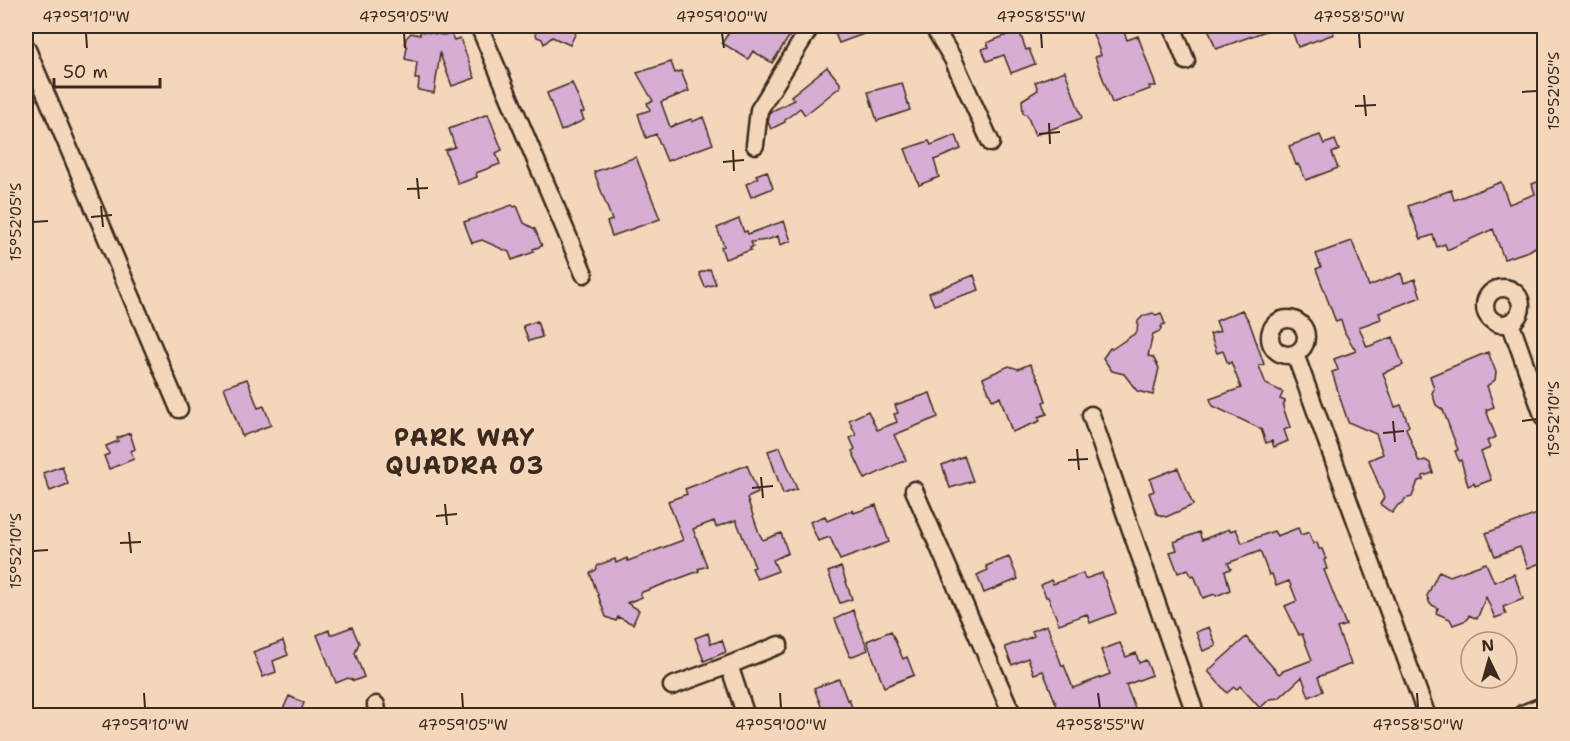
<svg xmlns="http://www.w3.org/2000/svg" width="1570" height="741" font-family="'Shantell Sans',sans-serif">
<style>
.building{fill:#d7add3;stroke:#3b2a1e;stroke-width:1.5}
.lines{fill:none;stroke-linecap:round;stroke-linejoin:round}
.minor-casing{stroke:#3b2a1e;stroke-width:21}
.tertiary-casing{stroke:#3b2a1e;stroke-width:26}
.path{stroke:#3b2a1e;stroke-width:2;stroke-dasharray:1.5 4.5;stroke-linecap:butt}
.minor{stroke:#f4d7bb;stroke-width:16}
.tertiary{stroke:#f4d7bb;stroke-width:21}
.ticks{fill:none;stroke:#3b2a1e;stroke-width:2}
.labels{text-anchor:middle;stroke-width:4.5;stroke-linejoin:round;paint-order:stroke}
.district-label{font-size:24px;font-weight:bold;letter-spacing:1.5px;fill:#3b2a1e;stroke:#f4d7bb}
.neatline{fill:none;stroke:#3b2a1e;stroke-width:2}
.ticks-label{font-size:15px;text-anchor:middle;fill:#3b2a1e}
</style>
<rect width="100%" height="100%" fill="#f4d7bb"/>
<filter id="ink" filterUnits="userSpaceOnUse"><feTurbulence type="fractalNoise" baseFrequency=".0167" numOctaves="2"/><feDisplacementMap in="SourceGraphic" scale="12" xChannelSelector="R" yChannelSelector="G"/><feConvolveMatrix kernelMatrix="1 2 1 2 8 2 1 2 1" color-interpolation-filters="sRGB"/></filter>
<g filter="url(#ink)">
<path class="building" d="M533 26H579L570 45 552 37 544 44 542 39 537 37Z
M733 26H796L772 63 753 51 748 59 722 43Z
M832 26H883V27L839 43Z
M1090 26H1118L1120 30 1123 29 1127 40 1138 36 1156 86H1149L1150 89 1112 103 1095 57 1101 55Z
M1207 26H1277V27L1216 49Z
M1298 26H1331L1334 34 1298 47 1291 28Z
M1019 30 1026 50 1029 49 1035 64 1011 73 1004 55 987 61 982 49 989 47 987 43Z
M420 31 442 35 451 34 454 40 460 38 475 78 452 86 440 54 434 93 418 90 419 79H415L417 62 405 59 407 47 405 43 406 38 411 33 420 35Z
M671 62 675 73 681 71 689 91 661 102 670 127 691 119 692 122 703 117 713 144 667 161 656 134 646 138 638 114 650 110 647 103 653 101 637 73Z
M827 67 840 83V87L805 115 800 108 785 120V122L771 129 768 122 770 112 794 100 791 96Z
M1065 71 1082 118 1035 135 1027 115 1023 113 1022 100 1038 90 1035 82Z
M572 83 584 112 581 113 584 120 561 131 547 93Z
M902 83 910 110 877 121 868 92Z
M488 114 502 150 496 153 500 164 476 173 477 177 458 184 445 150 455 147 449 129Z
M956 135 961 149 934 160 939 177 919 185 905 149 929 141 931 145Z
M1320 135 1324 144 1335 140 1339 150 1332 153 1338 168 1306 180 1298 164 1296 165 1289 146Z
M636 157 660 219 612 236 607 222 612 220 594 172Z
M767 171 773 188 751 197 746 184 758 178 756 175Z
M1545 179V241L1537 244V246L1529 251 1504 259 1493 229 1447 250 1445 244 1437 247 1433 235 1421 239 1408 206 1451 190 1454 200 1501 182 1509 204 1535 194 1532 184Z
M512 205 514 207 517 206 524 223 535 229 542 246 533 249 534 252 512 260 509 252 482 240 472 243 464 222Z
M739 219 744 232 747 231 748 234 784 221 791 241 780 245 778 236 767 240 751 242 753 247 750 248 751 250 725 259 721 247 724 246 717 228Z
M1352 241 1369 286 1401 273 1404 283 1415 279 1421 297 1379 313 1381 319 1359 327 1367 347 1393 337 1403 365 1383 373 1395 407 1401 405 1409 426 1406 428 1419 462 1425 460 1430 463 1433 473 1423 476V480L1418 481 1412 497 1405 499 1403 503 1398 505 1392 513 1380 504 1384 498 1369 460 1383 454 1376 434 1348 422 1341 401 1332 372 1338 370 1334 359 1356 351 1345 333 1341 320 1336 322 1316 269 1321 267 1316 254Z
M710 269 716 284 705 287 699 273Z
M974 275 979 290 934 305 929 293Z
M1242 310 1249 321 1264 364 1259 366 1266 384 1283 392 1280 399 1285 401 1283 407 1290 427 1284 430 1288 441 1274 447 1272 441 1266 443 1261 429 1213 406 1210 399 1241 388 1231 362 1228 364 1223 351 1217 353 1210 334 1220 331 1216 321Z
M1153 313 1156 315 1161 313 1165 324 1162 325 1160 331 1153 334 1148 356 1153 357 1159 368 1153 395 1137 391 1124 374 1112 371 1103 358 1110 348 1112 349 1137 332 1138 321 1143 316Z
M537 321 542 337 529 341 523 326Z
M1488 352 1496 372 1495 380 1487 386 1494 407 1486 410 1496 437 1487 441 1490 448 1481 452 1491 480 1475 486 1474 483 1468 486 1461 460 1459 461 1455 451 1458 450 1443 410 1436 405 1432 393 1434 389 1430 376Z
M1030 364 1040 383 1046 401 1043 402 1047 414 1038 417 1040 421 1012 432 1000 397 992 400 983 378 1009 366 1018 369Z
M247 379 258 408 264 406 271 425 242 436 224 387Z
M930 393 938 417 894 435 906 460 865 479 852 451 855 449 850 438 856 435 849 420 868 411 877 430 897 422 894 414 898 413 895 405Z
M130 433 135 449 131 451 134 459 109 469 104 456 109 454 106 446 118 441 117 438Z
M780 447 797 489 783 494 768 451Z
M964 456 973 481 950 488 942 465Z
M747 465 758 493 747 498 759 533 763 540 781 533 788 553 773 560 778 571 757 579 752 568 755 567 736 520 716 527 714 521 693 529 707 566 698 569 699 571 640 593 642 597 627 603 639 610 633 624 618 617 616 621 606 617 590 573 596 570 598 565 615 559 616 563 627 558 628 561 683 540 668 501 687 494 685 489Z
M62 466 68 484 50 491 43 473Z
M1178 468 1193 505 1166 517 1157 514 1149 493 1154 491 1150 479Z
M876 505 889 542 840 560 830 537 818 541 810 522 825 516 827 521 853 510 854 513Z
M1545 511V561L1528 568 1520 547 1495 556 1486 533Z
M1298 528 1301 535 1309 532 1313 544 1317 542 1319 549H1322L1326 559 1324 560 1327 569 1324 570 1346 625 1337 628 1351 664 1318 677 1323 691 1309 697 1302 677 1279 698 1270 699 1260 708 1240 686 1237 689 1234 687 1227 693 1208 671 1246 637 1279 674 1283 671 1312 660 1302 634 1299 635 1285 606 1297 601 1289 581 1276 586 1272 574 1269 575 1260 551 1228 563 1231 569 1225 571 1230 590 1216 596 1215 594 1203 598 1194 575 1191 576 1188 569 1178 573 1170 552 1177 550 1174 542 1199 532 1202 540 1229 529 1230 531 1236 529 1242 543 1274 531 1277 536Z
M1009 557 1018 579 984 593 977 575 988 570 986 566Z
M1486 563 1494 582 1514 574 1523 599 1503 607 1506 614 1495 618 1486 597 1477 619 1469 615 1467 620 1453 625 1450 619 1436 613 1438 608 1430 604 1427 596 1439 571 1450 576Z
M841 567 852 599 840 603 828 572Z
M1083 573 1085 579 1102 573 1116 613 1090 623 1087 614 1059 624 1048 597H1046L1041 585 1051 580 1053 584Z
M853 610 868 650 850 657 835 619Z
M1047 625 1062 666 1064 665 1073 688 1110 674 1101 650 1120 643 1126 657 1136 653 1139 663 1146 660 1152 675 1126 685 1138 716H1061L1043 671 1034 674 1028 658 1012 665 1005 647 1034 636 1032 631Z
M352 627 359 643 355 653 364 677 354 681 348 678 336 683 317 635 329 630 330 635Z
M1209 627 1216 646 1203 651 1196 632Z
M891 631 903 659 907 657 914 675 884 687 867 641Z
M708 633 711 644 722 640 726 652 704 661 695 638Z
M283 641 288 655 273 661 276 672 263 677 253 652Z
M839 679 847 700 849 699 855 716H825L814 688Z
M289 696 304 703 299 716H280Z"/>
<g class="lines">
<defs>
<path id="minor" d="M479 26 584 274
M933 26 953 59 991 143
M1172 26 1186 61
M26 47 179 409
M755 145 759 110 811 26
M1485 306a18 18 0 1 1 36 0a18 18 0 1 1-36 0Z
M1270 337a18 18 0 1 1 36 0a18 18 0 1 1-36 0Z
M1510 322 1544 418
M1295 354 1427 716
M1091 415 1196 716
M914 490 1013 716
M672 686 729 665
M376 705 378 716
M746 716 729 665 779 645"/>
<path id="tertiary" d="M1524 716 1544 708"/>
</defs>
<use href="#minor" class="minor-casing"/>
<use href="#tertiary" class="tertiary-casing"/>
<path class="path" d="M26 30 42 26"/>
<use href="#minor" class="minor"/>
<use href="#tertiary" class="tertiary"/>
</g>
</g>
<path class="ticks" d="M86 33 87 48M404 33 405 48M722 33 724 48M1041 33 1042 48M1359 33 1360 48M1522 92 1537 91M1364 95 1366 116M1355 106 1376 105M1049 123 1050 144M1039 134 1060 132M733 150 734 171M723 162 744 160M417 178 419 199M407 189 428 188M101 206 103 227M91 217 112 215M33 222 48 221M1393 421 1395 442M1522 421 1537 419M1383 433 1404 431M1077 449 1079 470M1068 460 1088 459M761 477 763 498M752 488 773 486M445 504 447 525M436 516 457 514M129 532 131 553M120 543 141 542M33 551 48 550M144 693 145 708M462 693 463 708M780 693 781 708M1098 693 1100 708M1417 693 1418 708"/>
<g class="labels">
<g class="district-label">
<text x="465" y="446">PARK WAY<tspan x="465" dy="28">QUADRA 03</tspan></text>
</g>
</g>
<rect width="1570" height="741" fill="none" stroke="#f4d7bb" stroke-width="66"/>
<g transform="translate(1489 660) rotate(355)"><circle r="28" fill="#f4d7bb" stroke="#aa927c" stroke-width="1.5"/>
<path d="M0-4.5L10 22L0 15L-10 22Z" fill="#3b2a1e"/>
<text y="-9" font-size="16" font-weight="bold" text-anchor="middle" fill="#3b2a1e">N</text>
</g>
<path d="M54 78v9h106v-9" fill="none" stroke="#3b2a1e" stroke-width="3"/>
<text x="63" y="78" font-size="18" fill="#3b2a1e" stroke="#f4d7bb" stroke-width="4.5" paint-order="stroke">50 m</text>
<rect x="33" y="33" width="1504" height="675" class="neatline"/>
<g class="ticks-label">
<text x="86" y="22">47°59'10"W</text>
<text x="404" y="22">47°59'05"W</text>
<text x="722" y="22">47°59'00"W</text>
<text x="1041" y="22">47°58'55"W</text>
<text x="1359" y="22">47°58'50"W</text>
<text transform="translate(1554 91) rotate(-90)" y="5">15°52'05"S</text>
<text transform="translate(16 222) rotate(-90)" y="5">15°52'05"S</text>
<text transform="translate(1554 419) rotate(-90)" y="5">15°52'10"S</text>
<text transform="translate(16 551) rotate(-90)" y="5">15°52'10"S</text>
<text x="145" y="730">47°59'10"W</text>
<text x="463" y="730">47°59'05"W</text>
<text x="781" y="730">47°59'00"W</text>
<text x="1100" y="730">47°58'55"W</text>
<text x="1418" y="730">47°58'50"W</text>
</g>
</svg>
